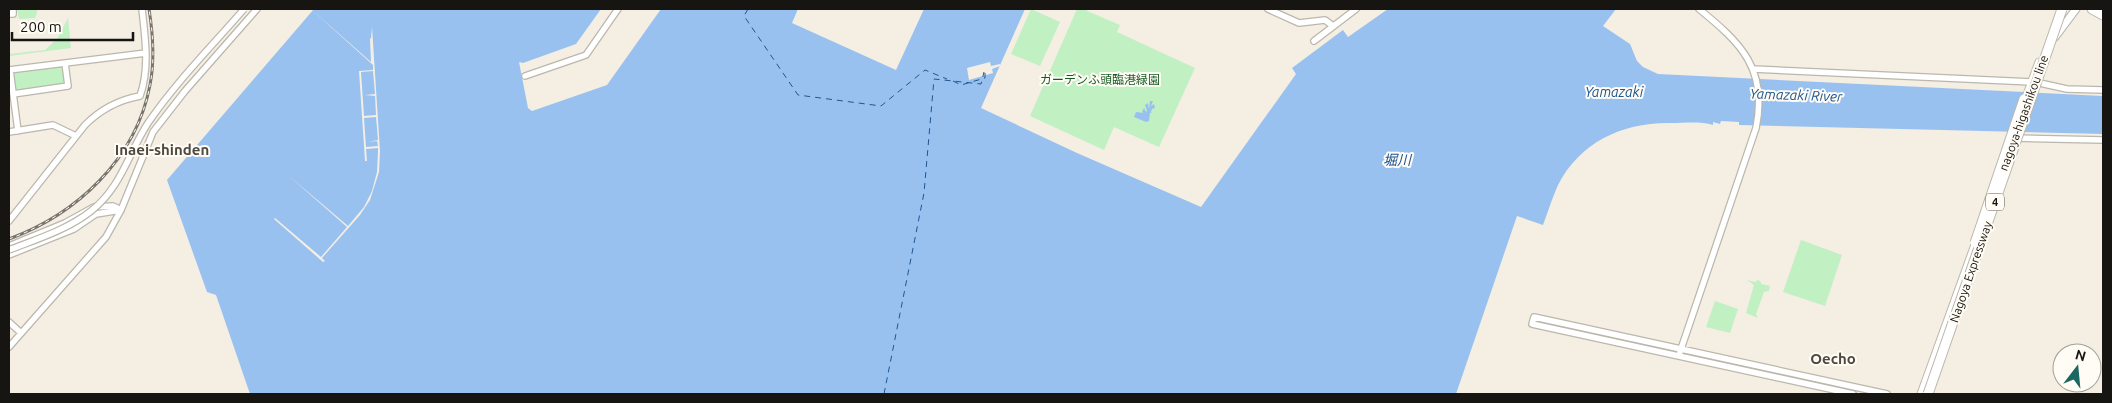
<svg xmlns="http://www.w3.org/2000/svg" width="2112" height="403" font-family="Ubuntu,'Noto Sans JP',sans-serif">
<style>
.green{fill:#c1f0c3}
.water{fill:#99c1f0}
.pier{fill:#f4eee3;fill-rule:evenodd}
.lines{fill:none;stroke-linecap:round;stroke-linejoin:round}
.ferry{stroke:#20568f;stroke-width:1;stroke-dasharray:6 5;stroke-linecap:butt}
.minor-casing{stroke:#bcb7ac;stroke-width:8}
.major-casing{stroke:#bcb7ac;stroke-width:9}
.highway-casing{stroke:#bcb7ac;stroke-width:11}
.minor{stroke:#fff;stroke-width:5.5}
.major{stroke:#fff;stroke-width:7}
.highway{stroke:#fff;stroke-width:9}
.rail-casing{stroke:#79756e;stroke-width:3}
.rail{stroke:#fffcf5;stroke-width:1;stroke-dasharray:4;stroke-linecap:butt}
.minor-bridge-casing{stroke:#bcb7ac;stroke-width:8;stroke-linecap:butt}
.highway-bridge-casing{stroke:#bcb7ac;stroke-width:11;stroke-linecap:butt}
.minor-bridge{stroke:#fff;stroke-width:5.5}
.highway-bridge{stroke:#fff;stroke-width:9}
.labels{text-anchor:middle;stroke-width:4;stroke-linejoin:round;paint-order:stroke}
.shield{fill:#fffcf5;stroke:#5d5a55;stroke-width:1}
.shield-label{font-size:11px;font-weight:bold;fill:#171511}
.park-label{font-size:12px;fill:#165a23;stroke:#fffcf5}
.street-label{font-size:12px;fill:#171511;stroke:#fffcf5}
.water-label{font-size:14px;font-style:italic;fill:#20568f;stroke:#fffcf5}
.quarter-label{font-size:15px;font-weight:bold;fill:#4e4940;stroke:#fffcf5}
</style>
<rect width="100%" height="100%" fill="#f4eee3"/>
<path class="green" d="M17 9H38L35 18 19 19Z
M1031 9 1060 22 1040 66 1011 54Z
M1077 9H1088L1087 11 1120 25 1117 32 1195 68 1159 147 1114 127 1104 150 1030 116Z
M68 18 71 48 9 56V54L45 50 57 39Z
M62 66H64L66 83 64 85 16 91 14 90 12 73 14 71Z
M1801 240 1842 255 1825 306 1783 292Z
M1747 280 1755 282 1758 280 1761 282V284L1770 286 1769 291 1764 292 1756 314 1758 318 1746 313 1754 285Z
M1715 301 1738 309 1730 333 1706 327Z"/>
<path class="water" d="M314 9H601L576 44 523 63 519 62 528 108 532 111 607 85 661 9H798L792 23 896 70 924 9H1025L981 108 1077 153 1201 207 1296 74 1292 68 1343 30 1348 37 1388 9H1616L1603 26 1630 44 1637 61 1643 67 1658 74 2103 96V134L1739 125V122L1721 121 1720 124 1713 122V125C1701 121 1684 123 1671 123 1623 122 1580 142 1558 185 1552 198 1548 212 1543 225L1517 216 1456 394H250L216 295 207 292 167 180Z
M1150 101H1153L1151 106 1154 104 1155 108 1152 109 1151 112H1153L1150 113 1149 121 1146 122 1134 117 1136 112 1144 113 1142 112 1144 108 1146 112 1147 111 1145 105 1148 103 1149 109Z"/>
<path class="pier" d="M312 10 371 62 370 39 371 38 372 27 380 151 379 172 370 200 360 215 322 258 325 261 323 262 274 219 275 218 321 257 347 227 289 176 348 226 364 207 372 191 377 172 378 152V148L366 149 367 161H365L359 71 373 70V65ZM373 71 375 94 365 95 375 96 376 115 364 116 361 72ZM376 117 378 140 368 142 377 141 378 146 366 147 364 118Z
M990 62 991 66 1000 64V66L992 69 993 73 969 80 967 68Z"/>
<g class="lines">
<path class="ferry" d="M748 9 744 16 798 95 881 106 925 70 947 79
M953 81 961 85 985 78V73
M884 394 924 193 934 79 981 84 984 72"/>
<defs>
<path id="minor" d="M1268 9 1299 23 1325 20 1333 26
M9 14H13V9
M1314 41 1356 9
M1753 69 2032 82
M9 70 146 53
M10 70 18 131
M525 76 586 55 618 9
M2035 82 2067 89 2103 90
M13 94 68 86 65 63
M9 132 53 125 76 136
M2015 138 2103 140
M9 221 85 125C101 109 118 100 140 96 150 68 145 37 142 9
M9 246 65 223 94 207 113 206 121 210
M9 255 74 229 96 214 121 210
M9 322 21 333
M9 347 106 237 121 210 153 132 185 91 257 9
M1680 352 1756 128C1768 69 1741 43 1699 9
M1853 394 1532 324 1534 317 1887 394"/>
<path id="major" d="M2055 37 2076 9
M2024 103 2039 62
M1921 394 1977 239"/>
<path id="highway" d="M2092 9 2103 15"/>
</defs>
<use href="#minor" class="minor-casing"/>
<use href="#major" class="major-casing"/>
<use href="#highway" class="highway-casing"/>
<use href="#minor" class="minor"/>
<use href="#major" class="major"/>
<use href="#highway" class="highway"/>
<defs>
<path id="rail" d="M9 239C77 214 136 159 150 85 155 60 153 34 149 9"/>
</defs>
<use href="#rail" class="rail-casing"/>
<use href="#rail" class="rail"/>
<defs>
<path id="minor-bridge" d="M9 250C37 239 67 230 91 211 121 188 129 152 148 123 176 82 212 46 244 9"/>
<path id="highway-bridge" d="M1975 243 2024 99
M1928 394 2062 9"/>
</defs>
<use href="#minor-bridge" class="minor-bridge-casing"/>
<use href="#highway-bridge" class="highway-bridge-casing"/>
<use href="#minor-bridge" class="minor-bridge"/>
<use href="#highway-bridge" class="highway-bridge"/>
</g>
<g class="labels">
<rect class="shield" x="1986" y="193.5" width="18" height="17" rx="4"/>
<g class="shield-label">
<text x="1995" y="206">4</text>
</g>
<g class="park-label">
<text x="1100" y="84">ガーデンふ頭臨港緑園</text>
</g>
<g class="street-label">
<text transform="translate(2024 113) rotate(-70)" y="4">nagoya-higashikou line</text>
<text transform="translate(1971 272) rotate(-71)" y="4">Nagoya Expressway</text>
</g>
<g class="water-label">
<text x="1614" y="97">Yamazaki</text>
<text transform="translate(1796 95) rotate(2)" y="5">Yamazaki River</text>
<text x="1397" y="165">堀川</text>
</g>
<g class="quarter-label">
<text x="162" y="155">Inaei-shinden</text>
<text x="1833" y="364">Oecho</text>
</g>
</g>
<rect width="2112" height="403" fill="none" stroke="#171511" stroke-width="20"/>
<g transform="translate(2077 368) rotate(16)"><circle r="24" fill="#fffcf5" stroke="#a2a09a"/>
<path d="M0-4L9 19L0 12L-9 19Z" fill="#1c6761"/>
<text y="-8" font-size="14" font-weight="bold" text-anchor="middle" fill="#171511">N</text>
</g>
<path d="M12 32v8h121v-8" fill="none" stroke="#171511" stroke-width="2.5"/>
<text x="20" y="32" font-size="15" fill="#171511" stroke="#fffcf5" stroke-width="4" paint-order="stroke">200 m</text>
</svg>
